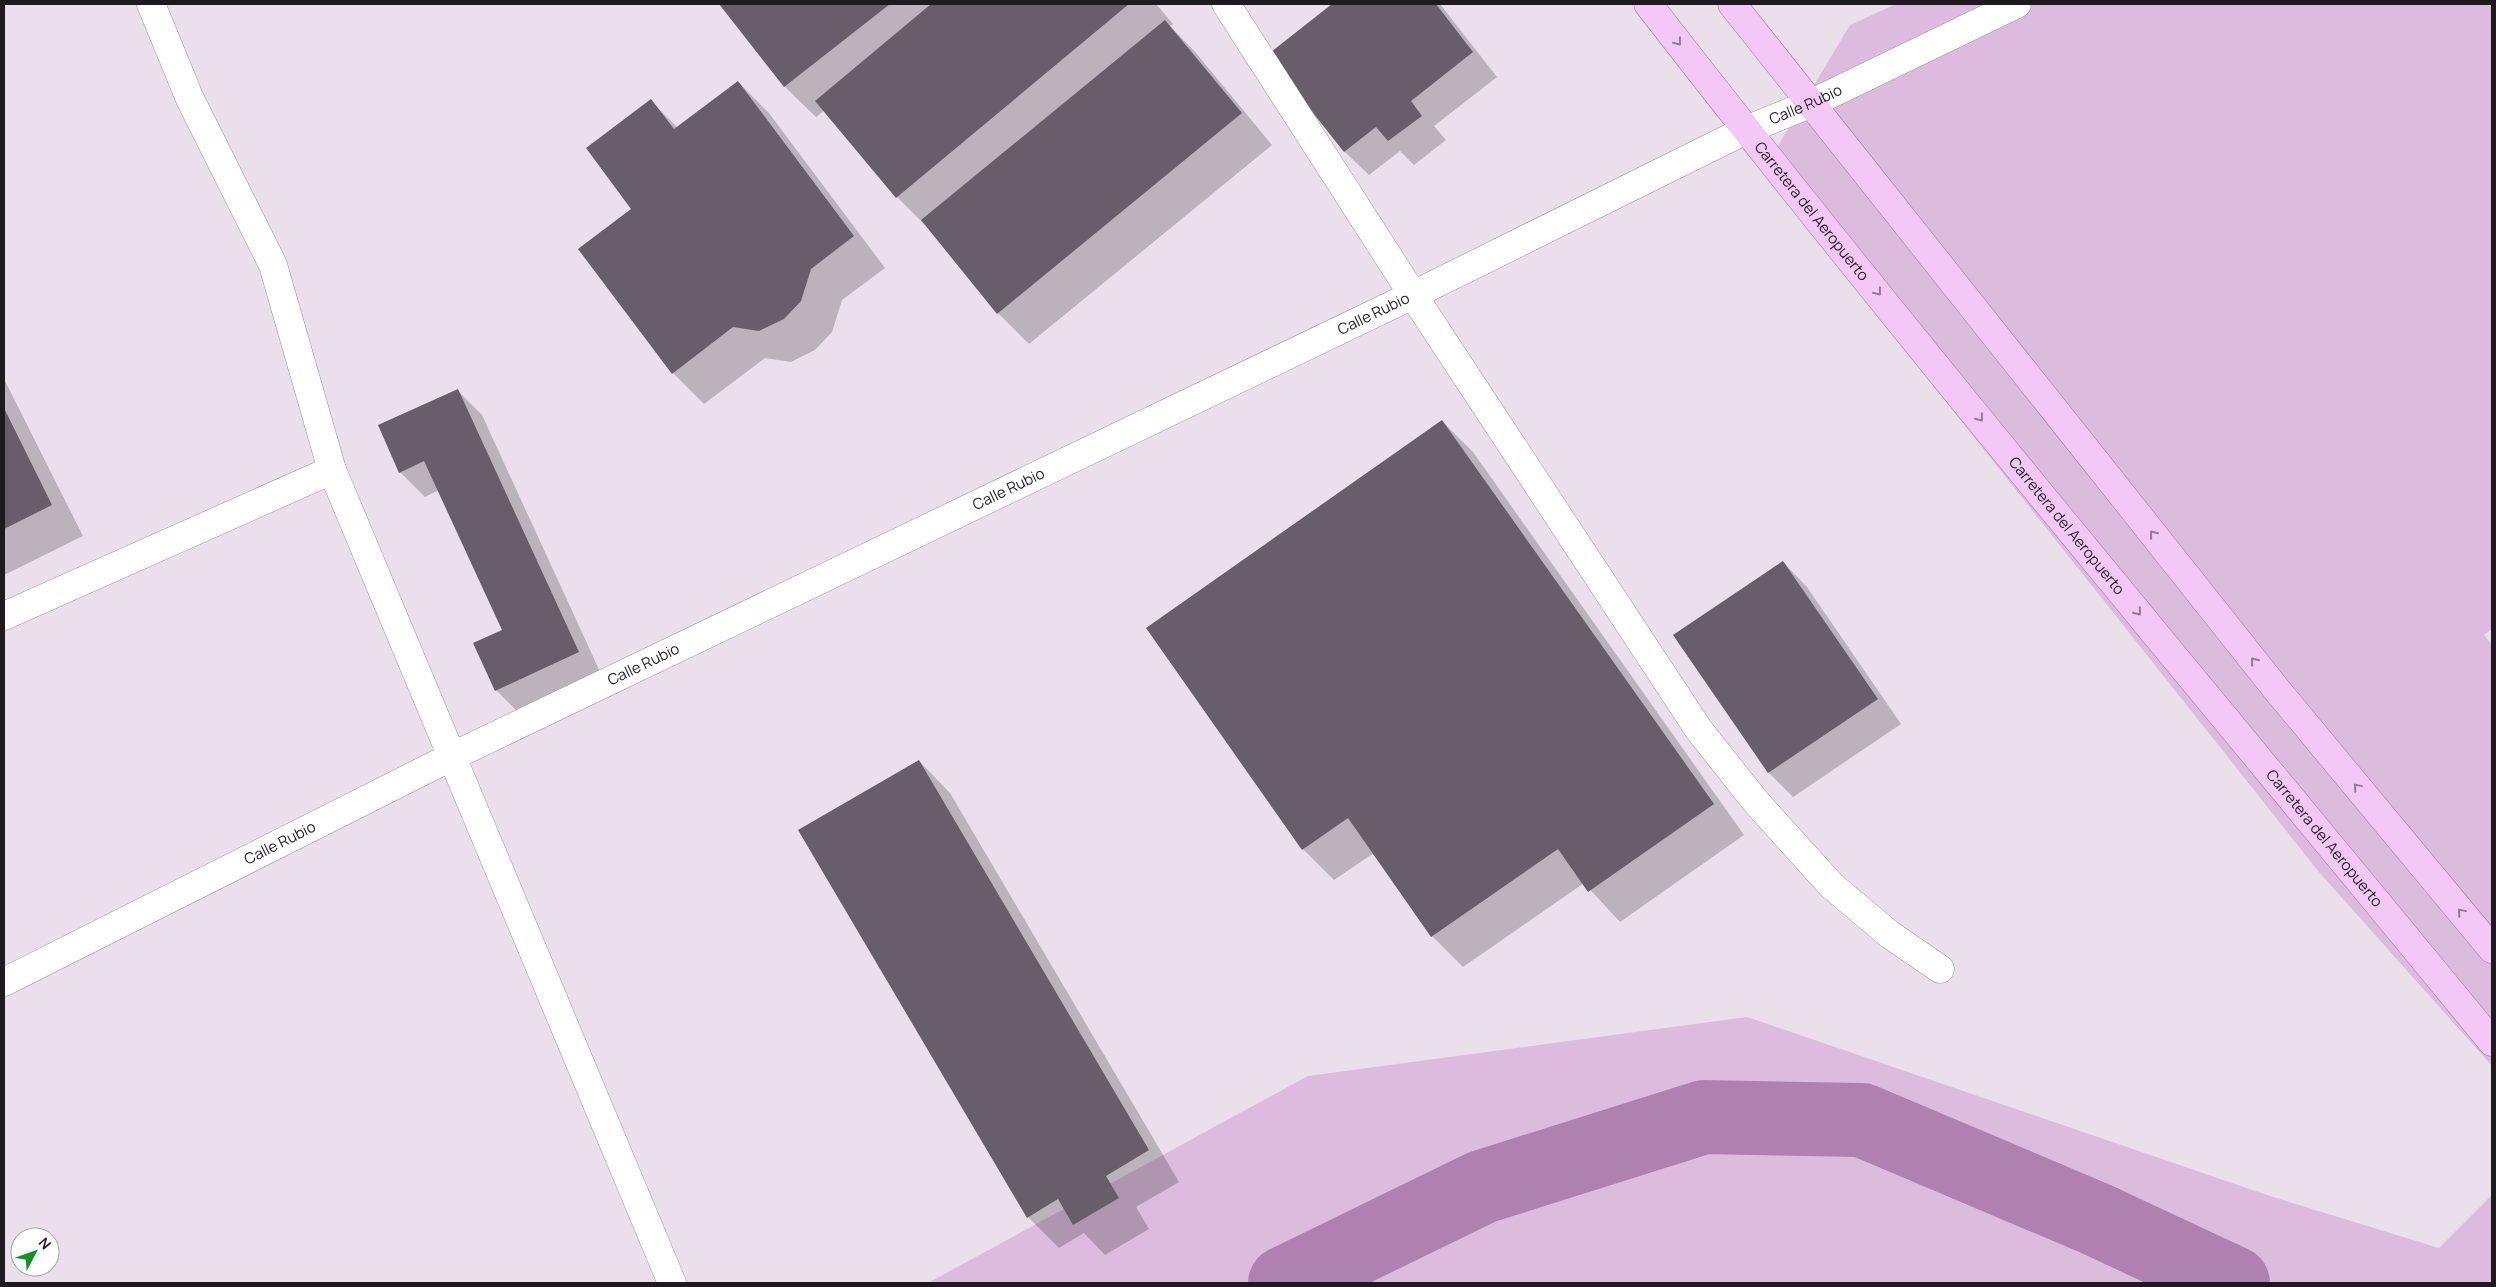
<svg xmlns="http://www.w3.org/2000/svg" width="2496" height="1287" font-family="Manrope,sans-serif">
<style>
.green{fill:#dcbbde}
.shadow{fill:#0003}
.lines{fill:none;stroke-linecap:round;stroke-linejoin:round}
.river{stroke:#ae81b1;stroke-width:74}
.building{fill:#685e69}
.minor-casing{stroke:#9f95a0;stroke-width:29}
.major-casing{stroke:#a374a7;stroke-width:29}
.minor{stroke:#fff;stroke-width:28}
.major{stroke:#f3c8f6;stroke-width:28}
.oneway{stroke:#937a95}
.labels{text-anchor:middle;stroke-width:5;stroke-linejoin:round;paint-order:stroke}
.street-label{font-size:15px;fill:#1e1a1f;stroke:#fff}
</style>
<rect width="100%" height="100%" fill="#eadfeb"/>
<path class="green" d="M1896 4H2492V629L2484 635 2492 645V1066L2319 872 1763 171 1850 25Z
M1747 1017 2270 1196 2439 1248 2492 1195V1283H928L1308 1076Z"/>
<path class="shadow" d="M721 4H1156L1173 24 1170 26 1196 53 1272 145 1029 344 998 313 928 228 897 197 825 110 816 117 784 86Z
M1334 4H1440L1497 77 1434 126 1446 140 1414 165 1400 151 1369 175 1344 151 1269 55Z
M738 82 769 113 885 268 842 300 832 332 815 350 791 362 765 358 704 404 673 373 633 209 651 101 678 128Z
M4 379 83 536 4 575Z
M457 390 482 415 602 676 520 714 496 690 504 631 439 490 425 497 400 472Z
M1442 421 1473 452 1744 835 1620 922 1584 883 1463 967 1432 936 1374 853 1334 880 1303 849Z
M1783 562 1807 587 1901 724 1793 797 1768 772Z
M919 761 950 793 1179 1182 1136 1207 1149 1229 1105 1255 1084 1233 1059 1248 1028 1217Z"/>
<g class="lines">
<path class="river" d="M1285 1283 1482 1187 1704 1117 1862 1120 2096 1219 2233 1283"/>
</g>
<path class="building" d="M719 4H890L784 87Z
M931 4H1129L896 198 815 101Z
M1332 4H1436L1473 52 1411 101 1422 116 1388 141 1376 127 1344 152 1267 55Z
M1165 20 1242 113 997 314 921 220Z
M738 81 854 236 811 269 801 301 784 319 759 331 733 327 672 374 578 249 631 209 586 148 651 99 674 129Z
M458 389 579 652 495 691 473 643 502 630 424 461 399 473 378 425Z
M4 408 52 505 4 529Z
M1442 420 1714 804 1588 892 1558 849 1431 937 1348 818 1302 850 1146 628Z
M1783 561 1878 699 1768 773 1673 635Z
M919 760 1149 1150 1106 1176 1119 1198 1073 1225 1058 1199 1027 1218 798 830Z"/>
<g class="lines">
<defs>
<g id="minor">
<path d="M151 4 190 99 273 265 332 470 672 1283"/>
<path d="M1226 4 1413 295 1699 730 1756 802 1831 885 1889 934 1940 969"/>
<path d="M4 616 332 470"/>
<path id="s1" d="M4 982 453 756 1413 295 1746 130 1812 103 2017 4"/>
</g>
<g id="major">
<path id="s2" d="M1648 4C1921 356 2209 697 2492 1042"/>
<path d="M1732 4 2277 690 2492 949"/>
</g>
</defs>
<use href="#minor" class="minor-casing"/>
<use href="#major" class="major-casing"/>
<use href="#minor" class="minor"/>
<use href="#major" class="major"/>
</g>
<defs><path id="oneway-chevron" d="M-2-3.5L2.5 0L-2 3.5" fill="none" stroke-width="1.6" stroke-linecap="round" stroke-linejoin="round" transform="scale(1.25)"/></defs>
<g class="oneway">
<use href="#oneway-chevron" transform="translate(1678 42) rotate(52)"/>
<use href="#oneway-chevron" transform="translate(1878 292) rotate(51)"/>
<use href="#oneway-chevron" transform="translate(1980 418) rotate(51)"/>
<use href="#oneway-chevron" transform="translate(2153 534) rotate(-128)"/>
<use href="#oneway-chevron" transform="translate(2138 612) rotate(51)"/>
<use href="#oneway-chevron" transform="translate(2254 661) rotate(-128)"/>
<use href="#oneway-chevron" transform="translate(2357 787) rotate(-130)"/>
<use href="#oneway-chevron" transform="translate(2461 912) rotate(-130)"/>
</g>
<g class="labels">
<g class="street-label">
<text dy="5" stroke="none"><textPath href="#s1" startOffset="2004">Calle Rubio</textPath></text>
<text dy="5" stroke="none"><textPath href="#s2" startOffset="264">Carretera del Aeropuerto</textPath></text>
<text dy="5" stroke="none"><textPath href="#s1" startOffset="1524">Calle Rubio</textPath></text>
<text dy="5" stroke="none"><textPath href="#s1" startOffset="1119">Calle Rubio</textPath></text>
<text dy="5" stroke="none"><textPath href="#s2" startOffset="669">Carretera del Aeropuerto</textPath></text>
<text dy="5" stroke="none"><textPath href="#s1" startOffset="714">Calle Rubio</textPath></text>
<text dy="5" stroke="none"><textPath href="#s2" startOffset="1074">Carretera del Aeropuerto</textPath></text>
<text dy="5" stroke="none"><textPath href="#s1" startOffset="309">Calle Rubio</textPath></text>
</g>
</g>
<rect width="2496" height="1287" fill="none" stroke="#1e1a1f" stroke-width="10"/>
<g transform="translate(35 1252) rotate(49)"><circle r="24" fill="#ffffff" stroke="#a5a3a5"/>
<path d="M0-4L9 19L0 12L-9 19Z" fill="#0f9325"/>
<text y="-8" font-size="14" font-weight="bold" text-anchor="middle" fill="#1e1a1f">N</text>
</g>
</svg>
